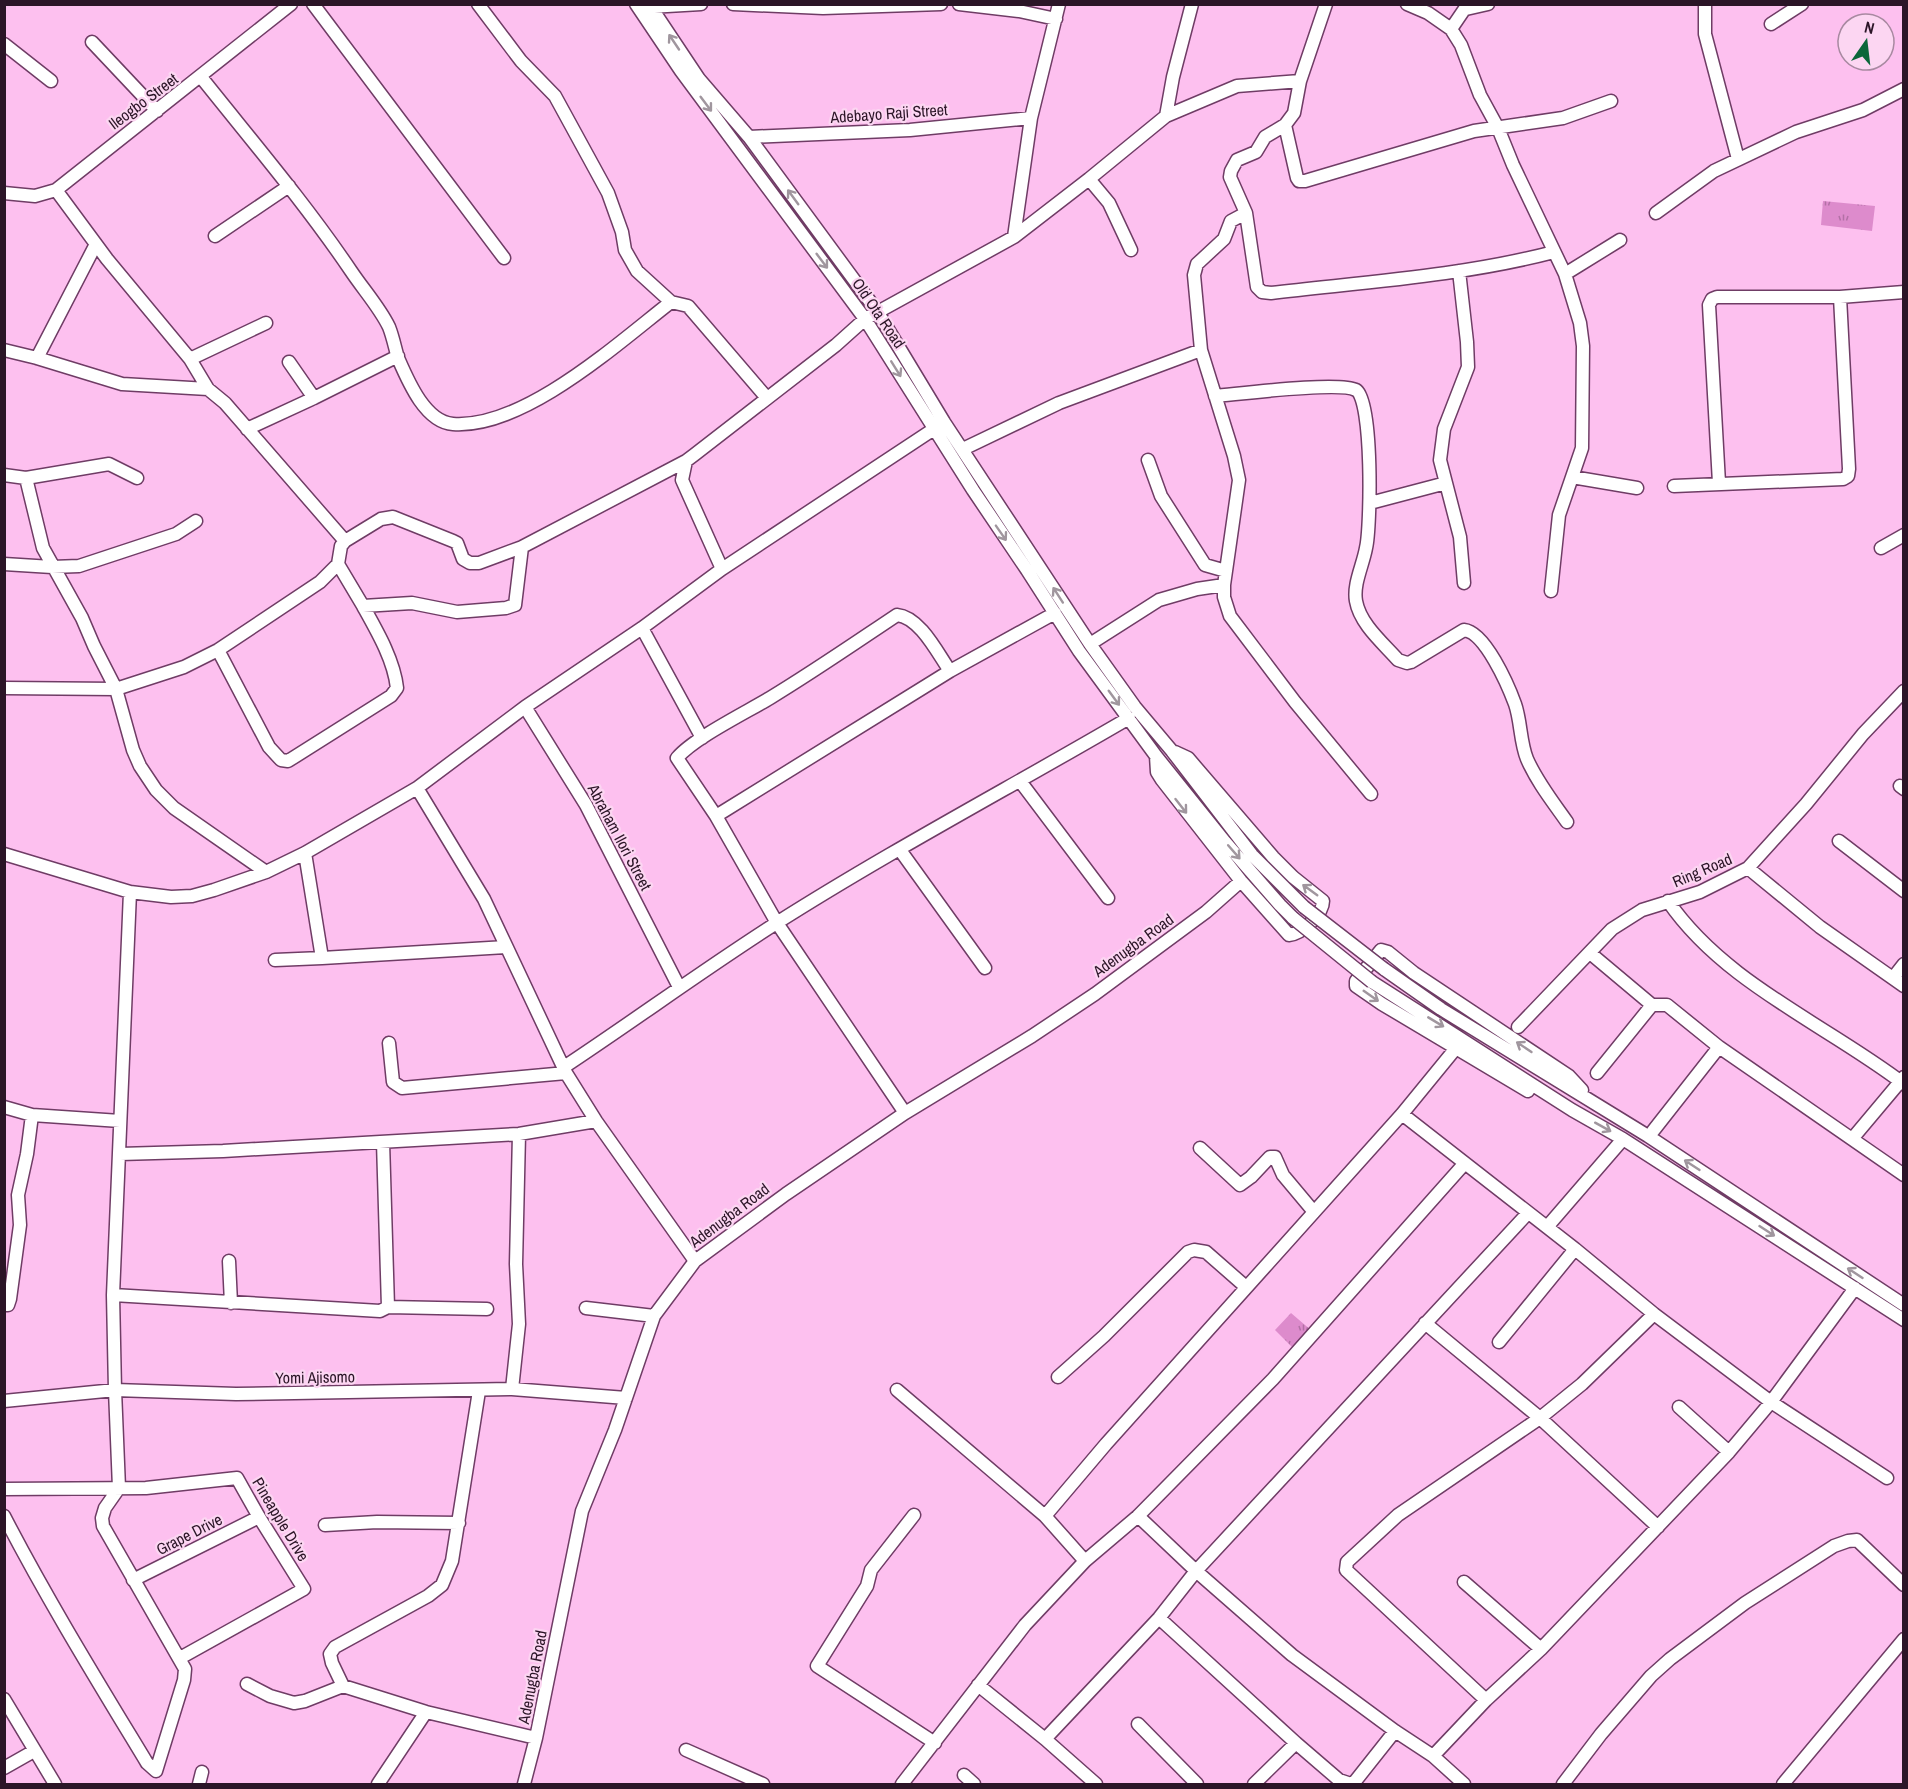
<svg xmlns="http://www.w3.org/2000/svg" width="1908" height="1789" font-family="'Archivo Narrow',sans-serif">
<style>
.grass{fill:url(#grass-tufts)}
.lines{fill:none;stroke-linecap:round;stroke-linejoin:round}
.minor-casing{stroke:#6f3c65;stroke-width:15}
.minor{stroke:#fff;stroke-width:12}
.minor-bridge-casing{stroke:#6f3c65;stroke-width:15;stroke-linecap:butt}
.minor-bridge{stroke:#fff;stroke-width:12}
.oneway{stroke:#a0969e}
.labels{text-anchor:middle;stroke-width:4.5;stroke-linejoin:round;paint-order:stroke}
.street-label{font-size:16px;fill:#2b1527;stroke:#fcd6f2}
</style>
<defs>
<pattern id="grass-tufts" width="24" height="20" patternUnits="userSpaceOnUse" patternTransform="scale(1.5)"><rect width="24" height="20" fill="#dd8bcc"/><path d="M3 7l-1-3M5 7V3M7 7l1-3M15 17l-1-3M17 17v-4M19 17l1-3" fill="none" stroke="#b370a6"/></pattern>
</defs>
<rect width="100%" height="100%" fill="#fdc0ef"/>
<path class="grass" d="M1823 201 1875 206 1872 231 1821 225Z
M1291 1313 1312 1331 1293 1348 1275 1330Z"/>
<g class="lines">
<defs>
<path id="minor" d="M313 4 504 258
M478 4 521 61 555 96 608 193 622 232 625 250 637 271 671 302 688 306 767 398
M636 4 681 71 865 319 973 490 1027 570 1079 651 1156 756 1225 842 1280 905 1293 918
M649 4 699 79 749 137 877 311 944 422 1090 644 1135 707 1172 751 1252 855 1304 907
M733 4 823 8 941 4
M959 4 1019 11 1056 19
M1326 4 1300 81 1294 113 1285 125 1297 178 1299 181H1305L1474 131 1563 118 1611 101
M1407 4 1428 13 1451 29 1461 45 1480 95 1498 128 1513 165 1565 274 1580 323 1583 346 1582 448 1559 515 1551 591
M1705 4V34L1738 159
M650 7 701 4
M1466 9 1488 4
M1771 24 1802 4
M1451 29 1468 4
M92 42 157 111
M4 44 51 81
M201 77C252 141 305 203 351 271 363 289 380 308 389 327 393 337 395 348 398 358 408 381 425 422 453 424 524 429 618 343 671 302
M1166 116 1173 77 1192 4
M1285 125 1265 137 1256 152 1237 160 1231 171 1230 177 1246 213 1231 221 1224 239 1197 264 1194 275 1201 350 1234 456 1239 480 1224 585V597L1230 616 1295 702 1371 794
M749 137 910 130 1031 118
M1089 179 1109 203 1131 250
M4 193 35 196 56 190 291 4
M1246 213 1257 287 1262 292 1271 293C1365 282 1462 276 1554 252
M1656 213 1714 171 1796 132 1863 110 1904 89
M215 236 289 186
M1014 237 1031 118 1059 4
M1459 271 1467 342 1468 367 1444 429 1440 460 1460 537 1464 583
M1565 274 1620 240
M4 350 37 358 122 384 208 389
M37 358 96 244
M190 359 266 323
M289 362 314 398
M1215 396C1239 394 1339 381 1356 390 1373 399 1371 527 1366 548 1363 565 1353 584 1356 601 1360 624 1383 643 1398 660L1407 663 1411 662 1464 630C1485 632 1508 685 1515 704 1521 721 1520 742 1527 759 1537 782 1553 802 1567 822
M247 429 314 398 398 356
M963 449 1059 403 1201 350
M1148 460 1161 496 1205 565 1226 571
M4 475 26 478 109 464 137 478
M1572 477 1637 488
M26 478 43 548 82 618 94 646 116 689 133 750 140 766 156 790 174 808 266 872
M1719 483 1709 305 1712 299 1717 297H1840L1904 292
M1674 486 1843 479 1848 476 1849 469 1840 297
M1370 503 1446 483
M345 541 381 519 393 517 453 541 457 543 463 559 470 563H479L522 547 686 461
M1881 548 1904 535
M4 564 52 567 79 566 176 534 196 521
M338 564 363 606 412 603 457 612 506 608 515 605 522 547
M722 569 682 480 686 461 694 455 836 345 865 319 1014 237 1089 179 1166 116 1237 86 1300 81
M642 628 702 738
M1090 644 1159 600 1197 589 1224 585
M218 650 269 747 281 760 288 761 391 696 397 688C394 660 377 631 363 606
M4 688 116 689 184 667 218 650 320 582 338 564 341 546 345 541 225 403 208 389 190 359 107 259 56 190
M525 707 586 805 679 987
M1156 756 1157 772 1162 780 1241 881 1289 935C1302 934 1323 914 1323 901L1293 877 1273 857 1188 758 1175 752
M1020 781 1108 898
M1900 786 1904 789
M417 788 484 899 566 1073 596 1121 695 1261
M716 816 950 671 1055 613
M1839 841 1904 891
M900 850 985 968
M305 853 322 958 506 947
M4 854 130 892 171 897 192 896 214 890 266 872 305 853 417 788 525 707 642 628 722 569 934 429
M1748 868 1820 927 1904 986
M1668 901C1724 983 1827 1025 1904 1084
M1590 953 1652 1005H1667L1719 1047 1904 1175
M275 960 322 958
M1384 969 1441 1009 1648 1136 1904 1305
M1893 978 1904 964
M1372 982 1572 1110 1623 1139 1904 1320
M1518 1027 1612 929 1642 910 1700 892 1748 868 1806 804 1863 734 1904 691
M389 1043 393 1082 402 1088 566 1073
M564 1067C635 1020 703 970 775 924 890 851 1011 787 1129 718
M1597 1073 1652 1005
M1528 1091 1382 1004 1356 986V981L1381 950 1388 952 1414 973 1569 1076 1582 1090
M4 1107 32 1115 27 1154 18 1195 20 1225 10 1299 8 1305H4
M905 1113 777 923 716 816 677 758C694 738 745 713 770 698 813 672 855 643 897 615 920 617 938 654 950 671
M1402 1114 1575 1249 1654 1314 1771 1402 1887 1478
M32 1115 120 1121
M1653 1131 1719 1047
M1852 1139 1904 1077
M383 1142 388 1307
M1200 1148 1240 1185 1251 1177 1270 1157H1275L1283 1175 1314 1212
M120 1154 223 1151 519 1134 596 1121
M1547 1227 1623 1139
M229 1261 231 1303
M113 1295 380 1311 388 1307 487 1309
M586 1308 654 1316
M1425 1323 1540 1418 1658 1527
M1499 1342 1575 1249
M1058 1377 1104 1336 1188 1252 1194 1250 1206 1252 1246 1287
M512 1389 519 1324 516 1264 519 1134
M897 1390 1045 1516 1085 1561
M4 1401 115 1390 236 1394 512 1389 626 1398
M1679 1407 1729 1452
M4 1489 146 1488 237 1478 259 1517 304 1589 180 1658
M914 1515 871 1570 867 1586 817 1666 935 1743
M4 1516C48 1601 98 1682 147 1763L156 1771 184 1680 185 1669 103 1526 102 1518 105 1508 119 1488 115 1390 113 1295 130 892
M1045 1516 1106 1444 1402 1114 1456 1048
M1138 1516 1196 1571 1292 1655 1395 1731 1433 1756 1464 1784
M325 1525 377 1522 459 1523
M133 1580 259 1517
M1464 1582 1541 1649
M1159 1618 1296 1743 1339 1780 1351 1784
M247 1684 270 1696 294 1703 305 1701 343 1686 426 1712 536 1738
M978 1685 1045 1739 1096 1784
M343 1686 332 1663 330 1654 335 1647 428 1596 442 1585 452 1561 479 1391
M4 1699 55 1784
M1486 1700 1346 1570 1347 1562 1398 1515 1540 1418 1582 1384 1654 1314
M1138 1724 1197 1784
M1045 1739 1159 1618 1196 1571 1528 1213
M686 1750 763 1784
M1433 1756 1486 1700 1541 1649 1729 1452 1771 1402 1855 1288
M4 1768 34 1751
M964 1775 974 1784
M199 1784 202 1772
M378 1784 426 1712
M524 1784 536 1738 582 1511 615 1430 654 1316 695 1261 786 1194 905 1113 1032 1036 1095 994 1206 912 1241 881
M902 1784 1025 1625 1085 1561 1138 1516 1273 1379 1465 1163
M1254 1784 1296 1743
M1353 1784 1395 1731
M1563 1784 1601 1734 1651 1676 1670 1659 1745 1603 1834 1546 1848 1541 1857 1540 1904 1585
M1783 1784 1904 1639"/>
</defs>
<use href="#minor" class="minor-casing"/>
<use href="#minor" class="minor"/>
<defs>
<path id="minor-bridge" d="M1304 907 1384 969
M1293 918 1372 982"/>
</defs>
<use href="#minor-bridge" class="minor-bridge-casing"/>
<use href="#minor-bridge" class="minor-bridge"/>
</g>
<defs><path id="oneway-shaft" d="M-6 0H5M1.5-3L5.5 0L1.5 3" fill="none" stroke-width="1.6" stroke-linecap="round" stroke-linejoin="round" transform="scale(1.5)"/></defs>
<g class="oneway">
<use href="#oneway-shaft" transform="translate(674 42) rotate(-124)"/>
<use href="#oneway-shaft" transform="translate(706 104) rotate(53)"/>
<use href="#oneway-shaft" transform="translate(793 197) rotate(-126)"/>
<use href="#oneway-shaft" transform="translate(822 261) rotate(53)"/>
<use href="#oneway-shaft" transform="translate(896 369) rotate(58)"/>
<use href="#oneway-shaft" transform="translate(1001 533) rotate(55)"/>
<use href="#oneway-shaft" transform="translate(1058 595) rotate(-123)"/>
<use href="#oneway-shaft" transform="translate(1114 698) rotate(54)"/>
<use href="#oneway-shaft" transform="translate(1181 806) rotate(52)"/>
<use href="#oneway-shaft" transform="translate(1234 852) rotate(49)"/>
<use href="#oneway-shaft" transform="translate(1310 890) rotate(-144)"/>
<use href="#oneway-shaft" transform="translate(1371 996) rotate(35)"/>
<use href="#oneway-shaft" transform="translate(1436 1022) rotate(31)"/>
<use href="#oneway-shaft" transform="translate(1524 1047) rotate(-146)"/>
<use href="#oneway-shaft" transform="translate(1603 1127) rotate(29)"/>
<use href="#oneway-shaft" transform="translate(1692 1165) rotate(-147)"/>
<use href="#oneway-shaft" transform="translate(1767 1231) rotate(33)"/>
<use href="#oneway-shaft" transform="translate(1855 1273) rotate(-147)"/>
</g>
<g class="labels">
<g class="street-label">
<text transform="translate(143 101) rotate(-37)" y="6">Ileogbo Street</text>
<text transform="translate(889 113) rotate(-4)" y="6">Adebayo Raji Street</text>
<text transform="translate(879 313) rotate(56)" y="6">Old Ota Road</text>
<text transform="translate(620 837) rotate(62)" y="6">Abraham Ilori Street</text>
<text transform="translate(1702 870) rotate(-23)" y="6">Ring Road</text>
<text transform="translate(1133 945) rotate(-36)" y="6">Adenugba Road</text>
<text transform="translate(729 1215) rotate(-37)" y="6">Adenugba Road</text>
<text transform="translate(315 1377) rotate(-1)" y="6">Yomi Ajisomo</text>
<text transform="translate(281 1519) rotate(59)" y="6">Pineapple Drive</text>
<text transform="translate(189 1534) rotate(-27)" y="6">Grape Drive</text>
<text transform="translate(532 1677) rotate(-79)" y="6">Adenugba Road</text>
</g>
</g>
<rect width="1908" height="1789" fill="none" stroke="#2b1527" stroke-width="12"/>
<g transform="translate(1866 42) rotate(14)"><circle r="28" fill="#fcd6f2" stroke="#a889a1" stroke-width="1.5"/>
<path d="M0-4.5L10 22L0 15L-10 22Z" fill="#0b673a"/>
<text y="-9" font-size="16" font-weight="bold" text-anchor="middle" fill="#2b1527">N</text>
</g>
</svg>
